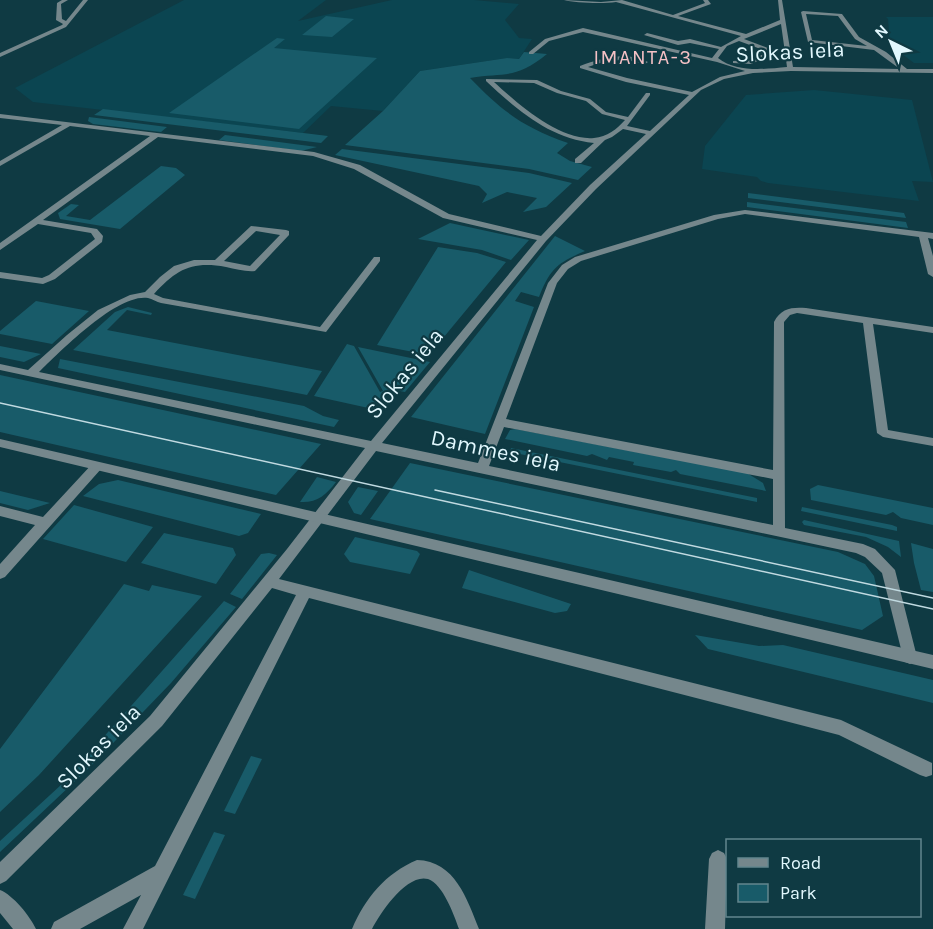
<svg xmlns="http://www.w3.org/2000/svg" width="933" height="929" font-family="Karla,sans-serif">
<style>
.built{fill:#0b4551}
.green{fill:#185b69}
.lines{fill:none;stroke-linecap:round;stroke-linejoin:round}
.minor{fill:#75878c;fill-rule:evenodd}
.tertiary{fill:#75878c;fill-rule:evenodd}
.tram{stroke:#c1dae1;stroke-width:1.5}
.labels{text-anchor:middle;stroke-width:4.5;stroke-linejoin:round;paint-order:stroke}
.far-neighbourhood-label{font-size:20px;letter-spacing:1.5px;fill:#f5c1c5;stroke:#0f3a43}
.street-label{font-size:22px;fill:#e2f8fe;stroke:#0f3a43}
</style>
<rect width="100%" height="100%" fill="#0f3a43"/>
<path class="built" d="M184 0H326L298 21 392 0H474L519 4 505 20 519 38 532 39 519 59 507 58 420 71 383 111 331 106 303 133 33 102 15 88Z
M886 17H933V63H914L890 45 888 19Z
M814 90 912 100 933 182 912 181 919 201 768 183 761 181 757 177 702 169 705 146 746 95Z"/>
<path class="green" d="M326 16 354 19 332 37 302 35Z
M277 38 285 39 274 48 377 58 299 129 169 113Z
M524 52 547 54C515 80 505 72 470 78 503 112 523 127 568 143L557 153 570 161 592 167 578 180 529 169 345 145 383 111 420 71 507 58 519 59Z
M103 109 328 136 321 143 94 115Z
M89 117 167 127 161 132 93 124 88 121Z
M225 135 317 147 301 151 219 140Z
M342 149 529 173 572 183 546 207 523 212 537 198 507 192 482 203 487 194 479 186 335 155Z
M161 166 176 168 185 175 120 229 60 219 58 213 71 204 79 205 66 216 90 220Z
M748 193 904 213 906 218 748 198Z
M747 202 906 222 908 228 747 207Z
M450 223 529 240 511 260 482 250 418 239Z
M555 236 585 251C557 263 550 269 539 297L521 292 515 301 534 307 485 434 411 417Z
M438 247 477 253 506 262 429 355 377 345Z
M36 301 89 311 52 344 0 334V331Z
M128 307 152 313 151 315 127 310 107 330 322 371 307 395 73 350 115 312Z
M347 344 354 346 380 392 383 391 358 347 430 362 405 392 390 389 373 409 314 396Z
M0 346 41 354 24 362 0 357Z
M60 359 304 406 323 416 339 420 334 427 58 368Z
M0 375 321 444 276 495 0 432Z
M515 429 747 473 763 483 766 491 680 474 676 470 671 472 633 465 634 462 609 457 607 460 592 454 587 456 505 439 510 430Z
M511 448 757 498V502L510 452Z
M410 463 838 552 865 564 874 576 883 616 862 630 370 519Z
M317 477 336 482C326 495 317 503 300 502Z
M118 480 261 514 248 533 239 536 83 496 99 484Z
M818 485 933 508V525L901 518 893 512 886 515 811 500 810 489Z
M358 487 378 491 361 515 354 513 348 502Z
M0 491 50 503 28 510 0 503Z
M74 505 153 527 126 562 43 539Z
M802 507 892 525 897 527V531L801 511Z
M804 520 899 541 901 557 888 547 866 537 804 525 802 522Z
M164 533 233 548 236 555 216 584 141 563Z
M355 537 417 551 420 554 410 574 350 562 344 554Z
M911 543 933 549V592L921 590 914 563Z
M269 553 277 555 242 599 230 594 261 554Z
M469 570 571 604 567 611 555 613 462 588Z
M124 584 149 591 152 585 202 596 39 775 0 812V749Z
M224 601 236 607 171 683 89 768 0 852V841L62 784Z
M695 635 759 646 783 645 933 680V703L708 649Z
M251 756 262 759 235 814 224 811Z
M214 832 225 835 195 899 183 895Z"/>
<g class="lines">
<path class="minor" d="M62 0H68L61 4 62 19 66 21 83 0H88L66 27 0 57V53L62 25 63 24 56 20 57 3Z
M564 0 601 2 622 0 673 15 705 3 703 0H708L711 4 678 16 746 34 780 20 778 0H782L793 67 900 69 874 50 808 42 801 12 803 11 842 14 859 37 886 52 907 69H933V73L791 71 753 73 724 79 701 90 596 189 546 241 382 443 478 463 548 283 562 265 575 257 714 215 745 210 933 233V239L928 238 933 256V277L928 274 919 237 745 214 718 219 581 261 568 269 557 283 506 419 773 470 774 322C781 308 792 307 806 308L933 327V333L873 324 888 430 933 438V446L883 437 877 433 863 323 797 313 790 315 784 322 785 528 863 544 875 549 895 570 917 657 915 662 910 664 905 662 903 657 882 573 865 557 856 553 376 451 279 579 841 720 932 763V775L926 777 920 775 839 735 309 598 143 929H123L141 895 80 929H51L54 922 155 866 296 595 272 588 162 726 6 881 0 884V862L150 716 287 549 365 448 0 370V364L28 370 67 335 98 310 130 295 145 292 160 277 174 266 194 260H215L251 226 286 230 289 231V235L255 271C246 272 236 269 226 267 192 261 177 269 154 294L163 298 320 327 374 257H380V261L326 332 161 303C157 302 152 299 148 298 117 293 60 352 39 372L371 441 537 240 443 218 354 169 313 156 158 137 43 220 97 229 103 236 102 242 55 279 43 284 0 278V272L42 278 49 275 95 239 91 233 38 224 0 250V243L150 136 70 126 0 166V161L62 125 0 118V114L314 152 360 165 449 214 541 236 590 185 646 134 623 129 612 137 605 140 581 163H575V159L594 143C550 139 517 110 486 81V79L537 80 561 91 590 99 606 112 628 117 646 93H650V95L627 126 650 131 689 95 626 82 580 68V66C602 58 625 51 648 62L645 64C624 58 608 59 588 67L627 78 692 92 720 77 745 71 717 62 583 32 549 41 533 54H529V52L545 39 583 28 712 58 719 49 690 43 678 45 644 35 647 33 678 41 690 39 721 47 741 36 616 2C604 4 574 3 564 0ZM806 14 838 16 855 39 867 46 812 40ZM781 24 787 67C765 69 737 73 718 58L727 46 739 41 769 52 750 60 733 61V63L751 64 776 53V51L744 39ZM494 82 534 83 557 93 586 101 602 114 625 120C617 129 607 137 594 138 559 141 518 104 494 82ZM256 231 280 235 250 266 224 261ZM504 427 773 479V525L489 466Z
M97 462 103 466 101 469 5 577 0 579V564L35 525 0 516V506L43 517 93 463Z
M718 850 724 853 727 859 725 929H705L709 859 712 853Z
M417 860C455 861 467 899 479 929H459C454 915 443 884 428 879 407 873 380 913 372 929H352C365 898 386 873 417 860Z
M0 890C13 895 30 916 36 929H13L0 913Z"/>
<path class="tertiary" d="M0 439 933 655V669L0 447Z"/>
<path class="tram" d="M0 403 933 609
M435 490 933 598"/>
</g>
<g class="labels">
<g class="far-neighbourhood-label">
<text x="643" y="64">IMANTA-3</text>
</g>
<g class="street-label">
<text transform="translate(790 51) rotate(-3)" y="8">Slokas iela</text>
<text transform="translate(404 373) rotate(-51)" y="8">Slokas iela</text>
<text transform="translate(496 450) rotate(12)" y="8">Dammes iela</text>
<text transform="translate(98 746) rotate(-45)" y="8">Slokas iela</text>
</g>
</g>
<rect x="726" y="839" width="195" height="78" fill="#0f3a43" stroke="#63868e" stroke-width="1.5"/>
<rect x="738" y="858" width="30" height="9" fill="#75878c" stroke="#63868e" stroke-width="1.5"/>
<text x="780" y="869" font-size="18" fill="#e2f8fe">Road</text>
<rect x="738" y="884" width="30" height="18" fill="#185b69" stroke="#63868e" stroke-width="1.5"/>
<text x="780" y="899" font-size="18" fill="#e2f8fe">Park</text>
<g transform="translate(891 42) rotate(317)" stroke="#0f3a43" stroke-width="4.5" paint-order="stroke">
<path d="M0-4.5L10 22L0 15L-10 22Z" fill="#e2f8fe"/>
<text y="-9" font-size="16" font-weight="bold" text-anchor="middle" fill="#e2f8fe">N</text>
</g>
</svg>
